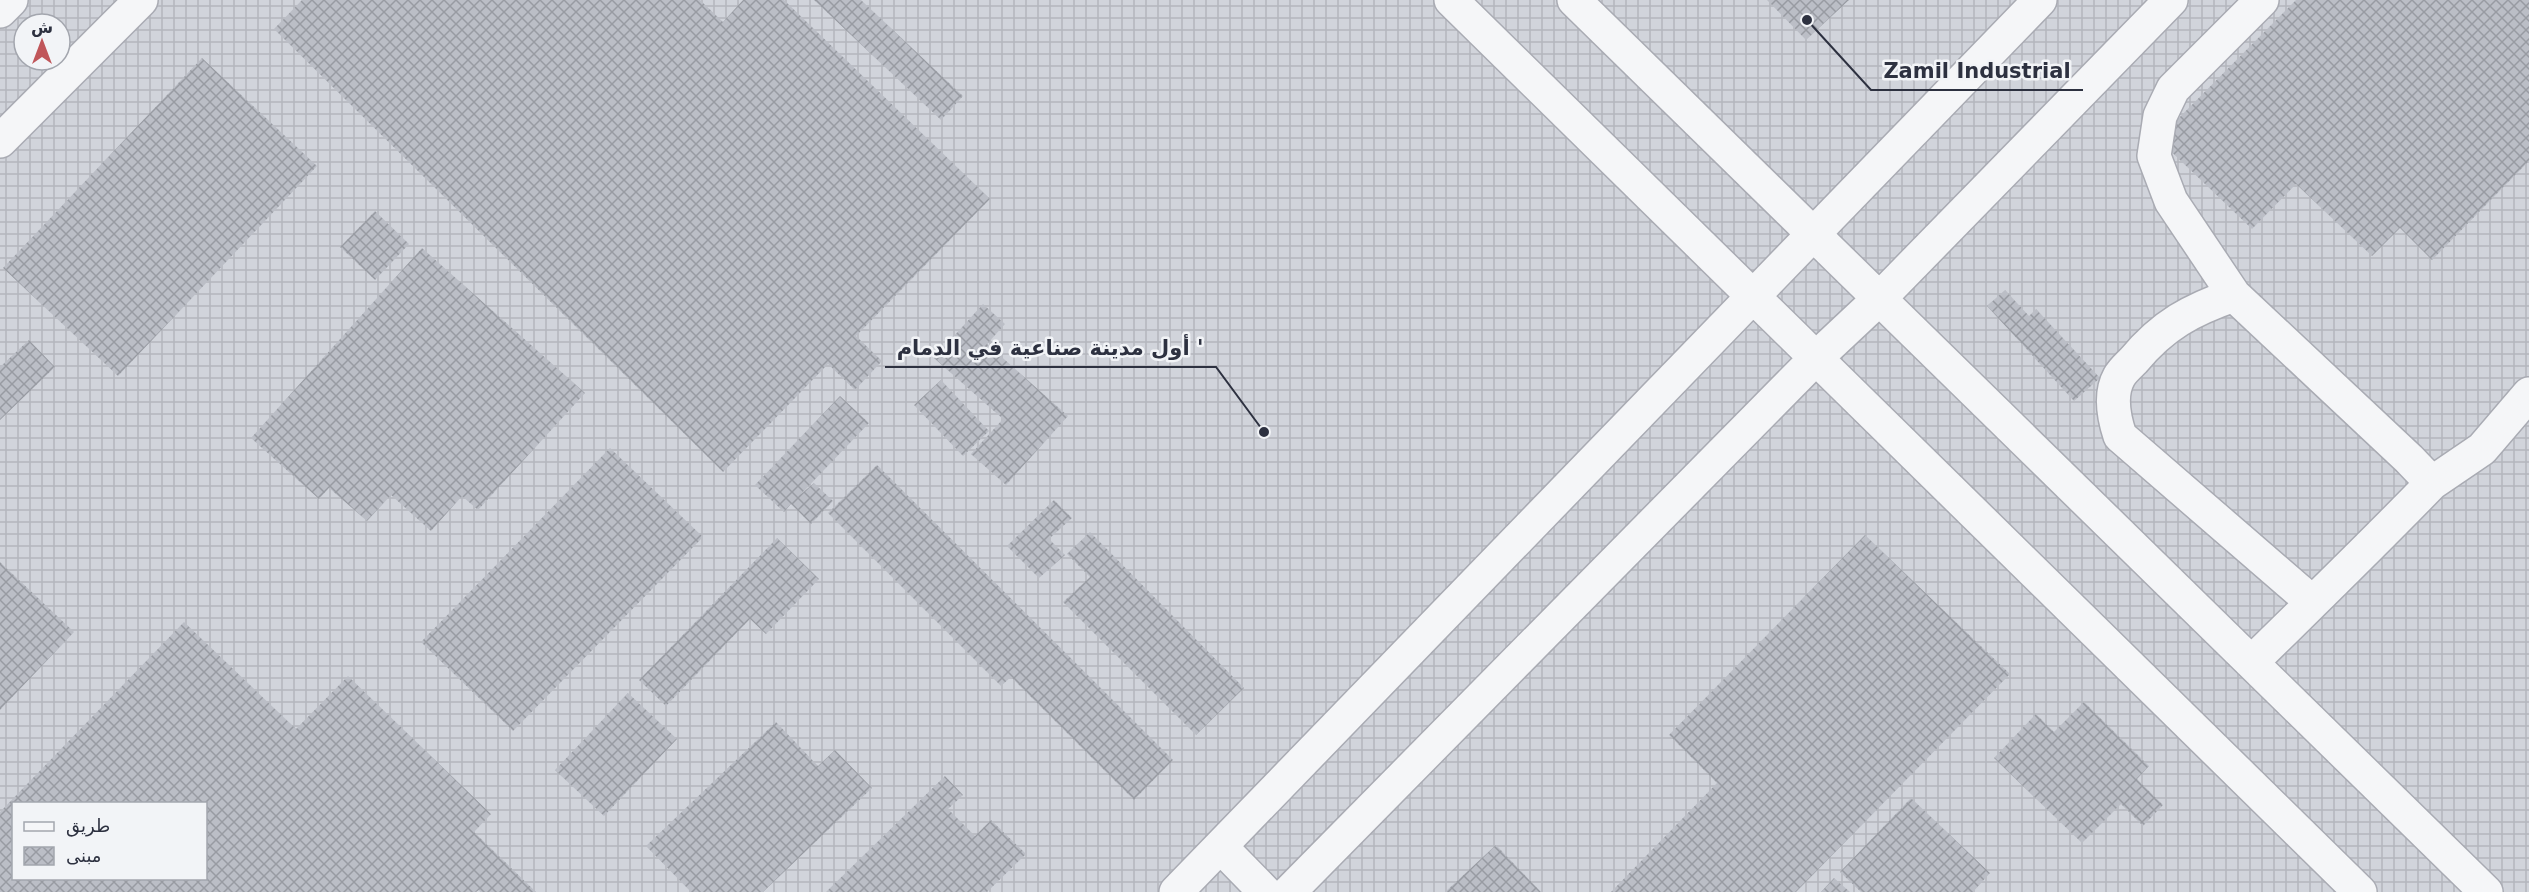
<svg xmlns="http://www.w3.org/2000/svg" width="2529" height="892" font-family="'DejaVu Sans','Noto Naskh Arabic',sans-serif">
<style>
.industrial{fill:url(#industrial-grid);fill-rule:evenodd}
.building{fill:url(#building-cross-hatch);fill-rule:evenodd}
.lines{fill:none;stroke-linecap:round;stroke-linejoin:round}
.minor-casing{stroke:#a9abb3;stroke-width:36}
.minor{stroke:#f5f6f8;stroke-width:33}
.leader{fill:none;stroke:#2d3140;stroke-width:2}
.callout-dot{fill:#2d3140;stroke:#f2f4f7;stroke-width:2}
.callout-label{font-size:21px;text-anchor:middle;font-weight:bold;fill:#2d3140;stroke:#f2f4f7;stroke-width:5;stroke-linejoin:round;paint-order:stroke}
</style>
<defs>
<pattern id="industrial-grid" width="8" height="8" patternUnits="userSpaceOnUse" patternTransform="scale(1.5)"><rect width="8" height="8" fill="#d1d4db"/><path d="M0 4h8M4 0v8" fill="none" stroke="#b4b6bd"/></pattern>
<pattern id="building-cross-hatch" width="8" height="8" patternUnits="userSpaceOnUse" patternTransform="scale(1.5)"><rect width="8" height="8" fill="#bbbec6"/><path d="M0 0l8 8M0 8l8-8" fill="none" stroke="#989ba2"/></pattern>
</defs>
<rect width="100%" height="100%" fill="#e3e5e9"/>
<path class="industrial" d="M0 0H2529V892H0ZM24 24H60V60H24ZM14 804H206V878H14Z"/>
<path class="building" d="M302 0H700L723 22 743 0H784L990 199 856 336 882 361 855 390 828 364 723 472 274 29Z
M814 0H861L963 96 941 120Z
M1767 0H1849L1806 40Z
M2296 0H2529V161L2432 260 2400 228 2372 256 2296 184 2252 229 2158 139Z
M202 58 317 166 118 376 3 268Z
M375 211 409 244 375 280 340 247Z
M422 248 585 393 478 510 462 496 431 531 391 495 367 521 329 488 319 499 251 438Z
M2005 290 2029 316 2036 309 2100 378 2074 401 1987 306Z
M983 304 1005 324 987 344 1068 416 1006 485 971 454 1003 419 934 358Z
M29 340 55 367 0 420V367Z
M941 380 989 431 963 456 914 405Z
M840 396 869 423 800 495 814 483 833 501 811 524 791 504 784 512 755 485Z
M610 448 703 537 513 731 421 642Z
M877 465 1173 760 1134 800 1011 677 1001 686 828 513Z
M1054 500 1072 518 1049 539 1065 555 1039 578 1007 546Z
M1090 532 1244 688 1196 735 1063 602 1090 577 1067 554Z
M1865 535 2010 674 1796 892H1611L1717 783 1669 735Z
M777 538 819 579 766 634 750 619 666 706 639 680Z
M0 562 74 632 0 710Z
M184 622 296 729 348 676 491 814 474 832 536 892H480L479 890 476 892H0V812ZM14 804H206V878H14Z
M628 693 677 739 604 816 555 770Z
M2084 702 2149 766 2137 779 2163 805 2143 826 2121 804 2082 843 1994 758 2036 714 2054 732Z
M776 722 818 766 835 750 872 788 763 892H691L646 846Z
M945 776 963 795 948 809 975 836 991 820 1026 854 987 892H826Z
M1911 798 1990 873 1973 892H1861L1840 872Z
M1496 845 1541 892H1445Z
M1834 878 1850 892H1821Z"/>
<g class="lines">
<defs>
<path id="minor" d="M1451 0 2360 892
M1574 0 2486 892
M0 11 11 0
M0 141 141 0
M2234 295 2171 201 2154 156 2160 116 2173 89 2262 0
M2432 483 2482 449 2529 394
M2252 662C2312 603 2373 544 2432 483L2409 459 2234 295C2191 310 2163 325 2134 360 2129 365 2122 371 2119 377 2109 395 2114 418 2120 436L2312 602
M1221 847 1265 892
M1176 892 2040 0
M1289 892 1816 358 1880 298 2171 0"/>
</defs>
<use href="#minor" class="minor-casing"/>
<use href="#minor" class="minor"/>
</g>
<path class="leader" d="M1807 20L1871 90H2083M1264 432L1216 367H885"/>
<g class="callout-dot">
<circle cx="1807" cy="20" r="6"/>
<circle cx="1264" cy="432" r="6"/>
</g>
<g class="callout-label">
<text x="1977" y="78">Zamil Industrial</text>
<text x="1050" y="355">أول مدينة صناعية في الدمام '</text>
</g>
<rect x="12" y="802" width="195" height="78" fill="#f2f4f7" stroke="#a3a6ae" stroke-width="1.5"/>
<rect x="24" y="822" width="30" height="9" fill="#f5f6f8" stroke="#a3a6ae" stroke-width="1.5"/>
<text x="66" y="832" font-size="18" fill="#2d3140">طريق</text>
<rect x="24" y="847" width="30" height="18" fill="url(#building-cross-hatch)" stroke="#a3a6ae" stroke-width="1.5"/>
<text x="66" y="862" font-size="18" fill="#2d3140">مبنى</text>
<g transform="translate(42 42)"><circle r="28" fill="#f2f4f7" stroke="#a3a6ae" stroke-width="1.5"/>
<path d="M0-4.5L10 22L0 15L-10 22Z" fill="#c0565a"/>
<text y="-9" font-size="16" font-weight="bold" text-anchor="middle" fill="#2d3140">ش</text>
</g>
</svg>
